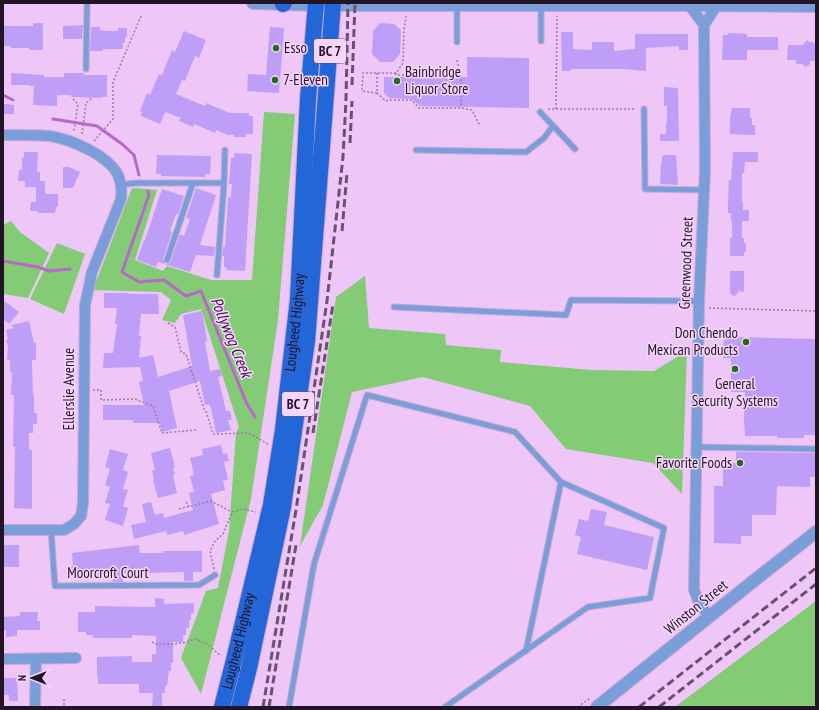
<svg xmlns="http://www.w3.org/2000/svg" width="819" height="710" font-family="'PT Sans Narrow',sans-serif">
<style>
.green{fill:#83cb75}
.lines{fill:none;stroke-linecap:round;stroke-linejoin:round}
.stream{stroke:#b769c8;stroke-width:3}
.building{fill:#bf9ef7}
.service-casing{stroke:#c9a6d1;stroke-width:7}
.minor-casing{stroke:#c9a6d1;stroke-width:12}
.tertiary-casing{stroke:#c9a6d1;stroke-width:14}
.primary-casing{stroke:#c9a6d1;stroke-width:18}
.path{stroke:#9a7ca0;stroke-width:1.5;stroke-dasharray:2 2;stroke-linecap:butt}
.service{stroke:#799eda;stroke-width:5}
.minor{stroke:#799eda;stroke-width:10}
.tertiary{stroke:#799eda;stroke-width:12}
.primary{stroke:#2366d7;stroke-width:16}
.rail{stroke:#69526f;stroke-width:3;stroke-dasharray:8 4;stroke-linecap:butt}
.poi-dot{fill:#236e10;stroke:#f7d6fe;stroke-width:1.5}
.labels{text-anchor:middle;stroke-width:3;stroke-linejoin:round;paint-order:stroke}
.shield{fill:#f7d6fe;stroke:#624e66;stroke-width:1}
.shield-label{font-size:14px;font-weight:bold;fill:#221325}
.poi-label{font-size:15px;fill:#221325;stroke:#f7d6fe;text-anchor:start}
.street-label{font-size:15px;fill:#221325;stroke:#f7d6fe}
.water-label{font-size:16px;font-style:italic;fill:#420f4d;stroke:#f7d6fe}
</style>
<rect width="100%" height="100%" fill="#eec6f7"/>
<path class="green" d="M264 112 295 114 278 320 251 499 201 694 181 658 206 591 218 588 229 531 236 433 239 427 201 309 181 314 175 323 162 320 171 300 161 292 93 290 132 188 157 190 135 260 163 271 167 266 211 280H252Z
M11 221 20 232 49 253 28 298 3 294V225Z
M57 243 85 254 64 314 30 299Z
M365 276 369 328 445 334 446 345 501 350 500 362 591 370 654 371 687 351 682 494 653 463 566 449 530 406 423 377 352 392 323 505 300 546 336 297Z
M816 601V707H675Z"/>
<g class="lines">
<path class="stream" d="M3 95 13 100
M53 119 97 126 122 144 134 155 139 175
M148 191 149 195 122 272 139 282 164 280 186 296 201 291 246 402 255 417
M3 261 38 267 49 271 70 269"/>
</g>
<path class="building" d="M33 23H43V50H29V48H11V46H3V26H33Z
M380 23 394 24 401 30 400 54 393 62H380L372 54 373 31Z
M83 25 82 39H63V26Z
M91 27H100V30H103V31H118V28H127V37H125V43H123V49H103V51H90Z
M270 27 284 28 279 93 247 91 248 74 266 75Z
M184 31 206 40 199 58 195 56 185 81 182 80 176 94 205 106 206 103 230 113H249V116H253V134H246V137H234V135H228L216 130 215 133 194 124 193 127 179 121 181 118 165 112 160 124 141 116 142 112 140 111 147 93 150 95 159 74 162 75 172 50 175 52Z
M561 32H573V49L592 50V42H614V51L635 49V34H688V50H679V46L646 48V71L622 69H571V71H562Z
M728 33 747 34V37H778V50H747V60H722L723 35H728Z
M807 40 809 42 816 43V61H810V64L806 67 802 64H796V60H787L788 45H803Z
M467 57 529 58V108L420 106 412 99 389 98 384 93V77H467Z
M11 73 44 75V77H64V73H84V75H107V97H101V98L71 97V95H57V106L33 105 34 86H30V85H11Z
M664 87 678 88 679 141H660V134H666V122H667V106H664Z
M4 104 14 105V114H4Z
M732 108H750V118H752V125H755V135L730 134V118Z
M24 152H38L37 172H40V181H45V194H58V207H56L55 213H38V211H30L31 202H36V187H25V181H18L19 170H22V157L24 158Z
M733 152H758V162H745L744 173H742V202H743V210H749V221H742V238H744V243H746V252H744V256H730V238H732V221H731V213H728V202L729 180H731Z
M234 153 252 154 245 271 226 270 227 267H224V256H222L223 247H225L228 199 229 197 231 198 232 184H229L231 158H234Z
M157 155 211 156 210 174H205V177L161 176V174H156Z
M664 155H676L678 185 660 184 661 162H662V157Z
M63 167H69L80 172 73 188H63Z
M196 188 216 195 200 245 215 247 214 256 196 255 190 272 158 262 156 267 137 260 144 240H145L162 189 184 196 178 215 176 214 170 231 172 232 163 259 165 264 170 263 180 234 184 236 190 219 186 218Z
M730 271H744V292L739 291 735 296 732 295 730 292Z
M104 293H128L129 294H158L159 314H141L139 336H141L139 358 153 355 158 377 192 366 183 315 202 311 207 341 205 342 210 371 220 369 222 376 218 377 226 411H230L232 420H228L231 430 216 433 211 408 209 404 205 405 200 381 169 391 177 428 162 432 160 423H133V420H103V405H144L139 382 143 381 140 367 103 368 104 353H113L117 324H115L117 308H104Z
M3 300 19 312 9 324 3 319Z
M29 321 34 343H36V360H32L33 395H34V413H37V424H33V433H29V450H32V509L14 508 15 447H13L14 395H11L12 372H10V360H7L8 347 6 340 8 339 6 330 14 328 11 325Z
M724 337 816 339V435H804V438H777V436H745L744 421 745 392H731V358H723Z
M221 445 223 454 227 453 229 461 224 462 228 479 223 481 225 490 211 494 219 524 184 535 183 531 167 535 166 531 134 539 131 525 146 522 142 504 151 502 155 515 163 513 164 518 193 510 189 493 194 492 190 476 194 475 190 458 203 455 202 449Z
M170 448 175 467 173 468 175 475H173L177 493 158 498 153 479H154L152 470H155L151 453Z
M110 449 128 454 123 470 128 472 123 489 128 490 123 506 128 508 123 526 105 520 110 504 105 503 110 487 105 485 110 469 105 467Z
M736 452 816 453V477H810V487L777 486 776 515H752V536H741V544L714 543V486H723V463H736Z
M591 509 607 512 604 525 654 537 647 570 577 554 581 537 575 535 579 519 588 521Z
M3 545H19V567H3Z
M139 545 140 553H163V551H202V572H193V581H184V572L146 573V570L122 573 123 582H113L112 574 75 579 74 574H72L71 567 73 566 72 553Z
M155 598 164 599V604L194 603V613H191V620H189V628H186V635H183V642H173V663H171V671H169L167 686H165V693H162V707H152L153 693H139V684H98V677H97V657L132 656V662H152V654H156V636L132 635V638H93V635H86V632H78V612H95V606L155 607Z
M20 612H38L37 621H40V630H17V636L6 637V630L3 631V617L20 616Z
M3 678H17L18 701H9V695H3Z"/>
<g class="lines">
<defs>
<path id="service" d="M541 4V41
M457 42V5
M86 69 87 3
M644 109 645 189 704 190
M540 112 575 149
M416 150 526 152 544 138 553 126
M121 185 135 183H224
M167 260 193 183
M217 275 224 183 225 150
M394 307 566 315 571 300 699 301
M696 447 816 449
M51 530 55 586 199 585 215 575
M526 651 561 482
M289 707 314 564 367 395 515 432 561 482 664 528 650 598 588 607 445 707"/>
<path id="minor" d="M689 5 704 25 705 170 699 301 694 590 699 603 709 616
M704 25 717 5
M3 135C18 135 34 135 50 136 70 139 108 155 118 175 121 182 122 191 121 199L92 272 85 305 83 503 81 516 74 524 64 530H3
M3 659 76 658
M35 707 36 659"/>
<path id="tertiary" d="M253 3 315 5H687L816 6
M597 707 756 579 816 532"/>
<g id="primary">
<path d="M283 4 284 3"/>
<path id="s1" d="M222 707 234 660 271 505 283 430 298 299 308 99 316 3"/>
<path d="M239 707 249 668 283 507 307 341 333 3"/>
</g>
</defs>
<use href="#service" class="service-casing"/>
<use href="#minor" class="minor-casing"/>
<use href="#tertiary" class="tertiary-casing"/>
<use href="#primary" class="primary-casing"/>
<path class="path" d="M457 60 461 76V108
M377 73V93L362 91 363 73H396L403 63 404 30 406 16
M396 73V75H461
M377 93 386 101 390 100H412L419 108H461L472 110 480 126
M73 99 78 104 74 131
M548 109H556L557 16
M556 109H636
M82 134 86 103 92 98
M94 141 113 119V82L142 14
M709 308 816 311
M168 323 175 327 181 352 186 354 204 409 206 411 213 434 249 433 268 444
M93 390H101V400L135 399 153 406 162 433 197 430
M186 502 189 507
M179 509 211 501 232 512
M214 569 210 551 215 541 223 534 232 512 243 509 256 512
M152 642 155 644H176L177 643H183L196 639 207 644 221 656
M64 705V697
M578 707 590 698"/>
<use href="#service" class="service"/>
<use href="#minor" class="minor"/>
<use href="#tertiary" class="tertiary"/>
<use href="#primary" class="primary"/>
<path class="rail" d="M352 85 355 3
M350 143 352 101
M342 231 347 173
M313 433 333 304
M263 707 296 510 327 301 343 157 346 100 348 3
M269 707 296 545
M639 707 816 568
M659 707 816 584"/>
</g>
<g class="poi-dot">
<circle cx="276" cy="48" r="4"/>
<circle cx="275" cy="80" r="4"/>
<circle cx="397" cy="81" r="4"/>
<circle cx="746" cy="342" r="4"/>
<circle cx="735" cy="369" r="4"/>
<circle cx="740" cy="463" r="4"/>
</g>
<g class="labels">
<g class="shield">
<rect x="314" y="39" width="32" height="24" rx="3"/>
<rect x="282" y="392" width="32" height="24" rx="3"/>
</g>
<g class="shield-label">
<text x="330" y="56">BC 7</text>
<text x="298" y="409">BC 7</text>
</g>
<g class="poi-label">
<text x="284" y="53">Esso</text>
<text x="405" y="77">Bainbridge<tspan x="405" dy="17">Liquor Store</tspan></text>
<text x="283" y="85">7-Eleven</text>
<text x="738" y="338" text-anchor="end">Don Chendo<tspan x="738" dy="17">Mexican Products</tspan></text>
<text x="735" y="389" text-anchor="middle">General<tspan x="735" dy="17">Security Systems</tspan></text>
<text x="732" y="468" text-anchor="end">Favorite Foods</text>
</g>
<g class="street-label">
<text transform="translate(686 263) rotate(-88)" y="5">Greenwood Street</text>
<text dy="5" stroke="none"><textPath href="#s1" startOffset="392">Lougheed Highway</textPath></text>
<text transform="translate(69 389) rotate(-90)" y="5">Ellerslie Avenue</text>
<text x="108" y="578">Moorcroft Court</text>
<text transform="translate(696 607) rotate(-39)" y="5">Winston Street</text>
<text dy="5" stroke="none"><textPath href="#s1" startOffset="68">Lougheed Highway</textPath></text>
</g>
<g class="water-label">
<text transform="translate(232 337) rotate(68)" y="6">Pollywog Creek</text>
</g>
</g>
<rect width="819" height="710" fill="none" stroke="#221325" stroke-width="8"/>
<g transform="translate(32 678) rotate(270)" stroke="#f7d6fe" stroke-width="3" paint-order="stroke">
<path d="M0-3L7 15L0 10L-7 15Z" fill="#221325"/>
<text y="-6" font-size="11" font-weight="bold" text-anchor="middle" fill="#221325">N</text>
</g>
</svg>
